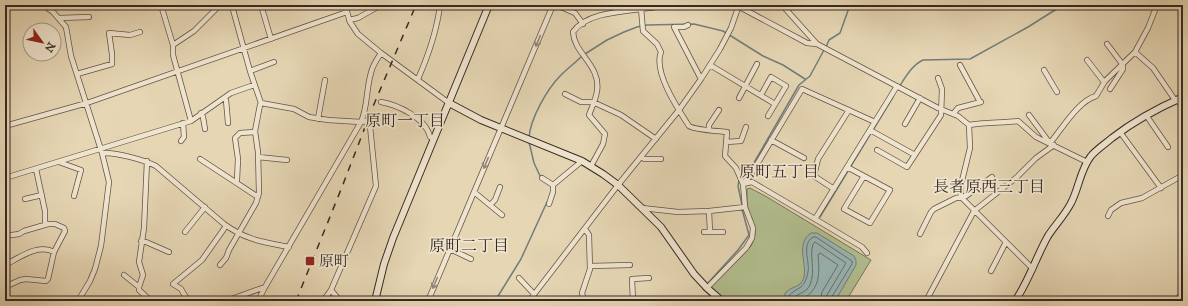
<svg xmlns="http://www.w3.org/2000/svg" width="1188" height="306" font-family="'IM FELL Great Primer','Noto Serif JP',serif">
<style>
.green{fill:#b2be8f;stroke:#74745a}
.water{fill:#99b7b6;stroke:#717e7c}
.lines{fill:none;stroke-linecap:round;stroke-linejoin:round}
.shore{stroke:#68706d;stroke-width:1}
.stream{stroke:#717e7c;stroke-width:1.5}
.street-casing{stroke:#625448;stroke-width:6}
.secondary-casing{stroke:#362924;stroke-width:8}
.street{stroke:#efe4ce;stroke-width:4.5}
.secondary{stroke:#efe4ce;stroke-width:6}
.rail{stroke:#362924;stroke-width:1.5;stroke-dasharray:7 7;stroke-linecap:butt}
.oneway{stroke:#928679}
.poi-dot{fill:#8f2418;stroke:#efe4ce;stroke-width:1.5}
.labels{text-anchor:middle;stroke-width:3.5;stroke-linejoin:round;paint-order:stroke}
.poi-label{font-size:15px;fill:#362924;stroke:#efe4ce;text-anchor:start}
.neighbourhood-label{font-size:16px;fill:#362924;stroke:#efe4ce}
</style>
<rect width="100%" height="100%" fill="#e6d6b4"/>
<filter id="stains"><feTurbulence type="fractalNoise" baseFrequency=".005" numOctaves="4"/><feColorMatrix values="0 0 0 0 .2 0 0 0 0 .09 0 0 0 0 .02 0 0 0 .5 -.17"/></filter>
<radialGradient id="worn" r=".72"><stop offset=".6" stop-color="#630" stop-opacity="0"/><stop offset="1" stop-color="#630" stop-opacity=".3"/></radialGradient>
<path class="green" d="M750 188 767 197 871 260 846 301H727L711 287 751 246C761 227 749 223 747 206 747 200 747 195 747 189Z"/>
<path class="water" d="M811 233H817L854 256 856 260V265L838 296 833 301H782L786 292C790 288 796 287 800 284 813 271 792 246 811 233Z"/>
<g class="lines">
<path class="shore" d="M786 301C793 285 804 294 808 272 810 261 801 245 813 237H816L852 261V264L831 298V301
M792 301C795 293 806 294 810 285 816 269 809 258 813 244L815 242 846 263 827 295 826 301
M799 301C820 291 820 275 818 255L820 253 838 265 822 292 820 301"/>
<path class="stream" d="M826 47 829 40 840 33 850 5
M585 54 607 40 624 32 637 27 647 25 694 24 723 31 763 56 783 65 805 79
M899 87C905 78 912 65 923 60L970 59 1028 27 1063 5
M873 130 893 97
M529 138C530 119 547 89 561 75 568 68 575 63 582 56
M529 142 534 163 541 178
M741 176 742 174 748 173 799 85 810 76 824 50
M739 180 738 186 742 205
M820 217 871 133
M707 284 738 250 749 235 742 209
M704 287 703 289 716 301
M495 301 521 259 547 202"/>
<defs>
<path id="street" d="M43 5 53 12 66 27 71 56 102 153 109 182 101 246 95 269 90 281 78 301
M161 5 173 45V55L191 121
M261 5 271 39
M345 5 350 22 358 34 381 53 449 103
M556 5 575 13 583 24
M736 5 807 43 817 44
M782 5 817 44 938 108 958 116 969 125C986 122 1002 123 1018 121L1036 137 1087 162
M232 6 250 71 261 103 294 109 309 117 328 120 361 122 367 121 370 126 376 186 331 290 340 301
M5 8 8 5
M641 8 643 31 657 44 661 52C653 72 678 109 689 126 695 130 718 131 727 132L725 156 736 168 743 184 745 207 753 228 752 238 746 248 707 288
M59 18 89 17
M349 20 358 18 381 5
M688 25 684 27H674L701 79
M1107 44 1123 65V69L1110 89
M173 45 194 31 220 5
M1135 52 1153 68 1175 100
M1087 60 1104 82
M710 65 775 104
M960 65 980 102
M1044 70 1057 92
M250 71 274 62
M77 74 112 64V54L109 33 130 35 140 32
M418 79C428 56 437 31 440 5
M565 94 581 102H593L621 115 656 139
M761 95 771 77 786 86 768 116
M224 98 226 100 228 123
M739 98 757 64
M1177 99 1183 108
M381 102C398 105 426 118 430 137L434 138
M201 113 203 117 205 129
M953 114 958 108 981 102
M1029 115 1049 142
M1146 115 1168 147
M318 119 325 80
M905 124 920 98
M969 125 970 148 960 189 961 197 1033 269
M5 126 87 103 347 12
M709 129V125L719 110
M870 130 915 155
M1120 132 1161 188
M771 140 804 158
M181 141 184 137 183 123
M726 142 741 141 746 127
M1050 143C1062 129 1078 101 1096 96L1105 81 1135 52 1148 28 1157 5
M877 150 907 167 941 115 942 89 938 78
M102 153C116 152 144 160 156 166L224 224C246 240 263 242 289 247
M258 157 287 160
M642 157 644 159H661
M200 159 258 197
M147 161 144 228 139 262 143 275 139 287V290L151 301
M59 162 81 170 74 196
M591 166 603 144 605 134 589 115C592 107 596 99 597 91 601 65 574 54 573 32 589 8 640 12 665 5
M847 167 890 190 870 223 844 209 864 176
M36 169 45 211V225
M5 178 191 121 231 93 254 85
M542 178 553 185V192L549 204
M236 182 237 180 238 159 235 138 240 133 255 132
M743 184 752 182 815 219 897 86
M743 184 750 176 802 89 875 122
M553 185 582 161
M834 189 814 176 818 159 849 110
M474 192 502 215
M25 199 42 195
M490 205 495 200 500 187
M642 208 678 212 709 211 745 207
M709 211 710 232
M1108 216 1111 210 1121 203 1142 198 1183 175
M815 219 862 247 867 253
M185 232 205 207
M704 232H723
M920 234 931 212 934 209 956 198 966 196 992 177
M5 236 19 234 24 231 48 224H55L64 228 65 231 54 252 48 279 46 281 26 279 20 280 7 286 5 283
M141 241 146 242 169 252
M450 249 471 259
M5 265C19 258 38 243 54 252
M220 265 226 258 229 250 256 203 259 193 258 152 255 131 260 105 261 103
M590 266 630 265
M991 271 1006 242
M124 275 139 287
M519 278 534 294
M188 301 181 289 173 284 202 260 226 226
M226 301 265 287
M258 301 265 287 361 122C368 106 366 89 371 73 372 66 377 59 381 53
M323 301 331 290
M428 301 553 5
M529 301 618 185 679 110 701 79 720 49 731 28 739 5
M584 301 582 293 590 269 589 235 585 229
M633 301 632 279 649 278
M926 301 974 211 1017 177 1036 158 1054 145
M1176 301 1183 292"/>
<path id="secondary" d="M449 103 481 120 582 161 603 174 618 185 661 227 694 274 707 288 722 301
M375 301 384 264 393 238 489 5
M1015 301C1029 281 1036 257 1048 236 1055 225 1065 215 1071 203 1079 188 1080 170 1091 156 1097 149 1105 144 1112 138 1134 121 1158 108 1183 97"/>
</defs>
<use href="#street" class="street-casing"/>
<use href="#secondary" class="secondary-casing"/>
<use href="#street" class="street"/>
<use href="#secondary" class="secondary"/>
<path class="rail" d="M296 301 342 187 372 109 416 5"/>
</g>
<defs><path id="oneway-shaft" d="M-6 0H5M1.5-3L5.5 0L1.5 3" fill="none" stroke-width="1.6" stroke-linecap="round" stroke-linejoin="round"/></defs>
<g class="oneway">
<use href="#oneway-shaft" transform="translate(538 41) rotate(113)"/>
<use href="#oneway-shaft" transform="translate(486 163) rotate(113)"/>
<use href="#oneway-shaft" transform="translate(435 283) rotate(113)"/>
</g>
<rect class="poi-dot" x="305" y="256" width="10" height="10" rx="2"/>
<g class="labels">
<g class="poi-label">
<text x="319" y="266">原町</text>
</g>
<g class="neighbourhood-label">
<text x="405" y="126">原町一丁目</text>
<text x="779" y="177">原町五丁目</text>
<text x="989" y="192">長者原西三丁目</text>
<text x="469" y="251">原町二丁目</text>
</g>
</g>
<rect width="1188" height="306" fill="none" stroke="#e6d6b4" stroke-width="20"/>
<rect x="6" y="6" width="1176" height="294" fill="none" stroke="#362924" stroke-width="2"/>
<rect x="10" y="10" width="1168" height="286" fill="none" stroke="#362924"/>
<g transform="translate(42 42) rotate(123)"><circle r="19" fill="#efe4ce" stroke="#a5998a"/>
<path d="M0-3L7 15L0 10L-7 15Z" fill="#8f2418"/>
<text y="-6" font-size="11" font-weight="bold" text-anchor="middle" fill="#362924">N</text>
</g>
<rect width="100%" height="100%" filter="url(#stains)"/>
<rect width="100%" height="100%" fill="url(#worn)"/>
</svg>
